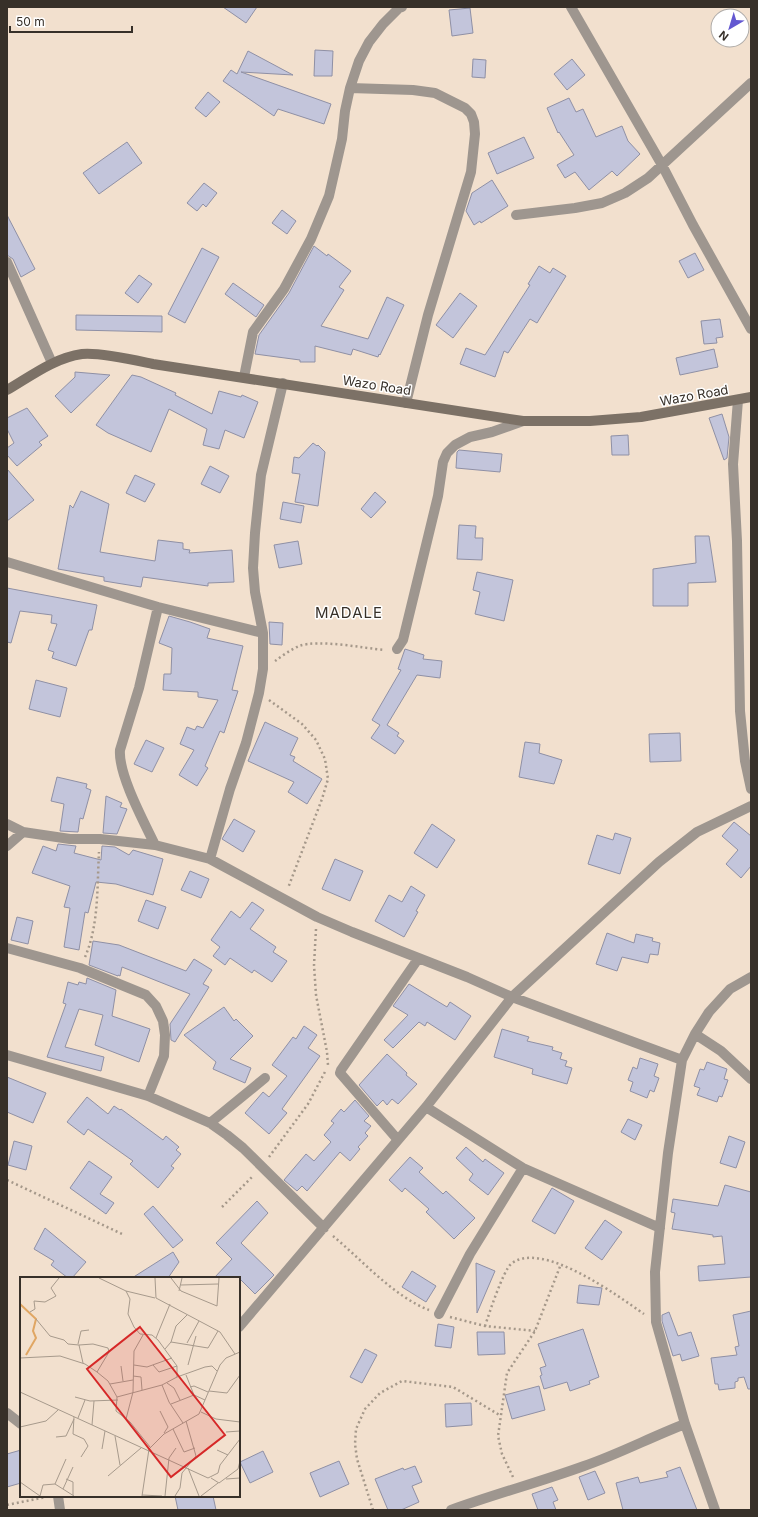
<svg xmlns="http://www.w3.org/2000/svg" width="758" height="1517" font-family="Inter,sans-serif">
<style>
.building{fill:#c3c5db;stroke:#8f90a5}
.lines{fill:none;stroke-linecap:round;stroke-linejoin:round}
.path{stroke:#a5988a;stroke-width:2.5;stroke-dasharray:2 3;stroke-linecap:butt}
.minor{stroke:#9e968f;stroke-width:10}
.tertiary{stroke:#9e968f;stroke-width:10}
.secondary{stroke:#7c7166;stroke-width:10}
.labels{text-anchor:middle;stroke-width:3;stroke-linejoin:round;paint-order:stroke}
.street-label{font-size:13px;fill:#373029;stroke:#fff}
.quarter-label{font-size:15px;letter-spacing:1px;fill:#373029;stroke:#fff}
.inset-river{fill:none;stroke:#e0a663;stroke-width:2}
.inset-road{fill:none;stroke:#a79a8c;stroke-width:1}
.view{fill:#d62828;fill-opacity:0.15;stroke:#d62828;stroke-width:2}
.inset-edge{fill:none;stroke:#373029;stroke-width:2}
</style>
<rect width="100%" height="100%" fill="#f2e0ce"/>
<path class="building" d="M223 7H257L246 23Z
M470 8 473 33 452 36 449 10Z
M315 50 333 51 332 76H314Z
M248 51 293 75 241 72 331 104 324 124 278 109 274 116 223 81 231 70 237 74Z
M473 59 486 60 485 78 472 77Z
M572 59 585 75 567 90 554 74Z
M208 92 220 102 206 117 195 108Z
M569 98 576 112 583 109 596 137 622 126 628 141 640 154 617 176 612 171 589 190 575 172 565 178 557 165 574 155 559 132 558 133 547 108Z
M524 137 534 158 497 174 488 153Z
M127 142 142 163 99 194 83 173Z
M492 180 508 206 481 223 480 221 474 225 466 211 472 193Z
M204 183 217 193 206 207 203 204 197 211 187 203Z
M282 210 296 221 287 234 272 223Z
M7 215 35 269 21 277 13 259 7 255Z
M314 246 327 256 328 254 351 271 339 287 344 290 321 326 368 339 387 297 404 305 380 355 379 354 378 357 353 349 351 355 315 346V362H300V360L255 354 259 335 289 293Z
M202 248 219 257 185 323 168 314Z
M695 253 704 270 688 278 679 261Z
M539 266 550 273 553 268 566 276 537 323 530 319 508 353 504 351 495 377 460 364 466 348 485 355 530 285 528 284Z
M139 275 152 284 138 303 125 293Z
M233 283 264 305 256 317 225 294Z
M460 293 477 306 453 338 436 325Z
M76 315 162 316V332L76 330Z
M720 319 723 337 716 338 717 343 704 344 701 321Z
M714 349 718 367 680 375 676 358Z
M75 372 110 375 71 413 55 396 75 377Z
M132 375 141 377 176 393 175 395 212 414 219 391 241 397 242 395 258 402 244 438 225 430 219 449 203 445 207 429 169 409 151 452 108 433 96 425Z
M27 408 48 436 39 442 42 445 17 466 7 455V448L14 443 7 429V418Z
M722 414 729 437 727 458 724 460 709 418Z
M628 435 629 455H612L611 436Z
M313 443 317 446 318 445 325 452 318 506 295 502 300 474 292 473 294 457 299 458Z
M459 450 502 454 500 472 456 468 457 452Z
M210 466 229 476 220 493 201 484Z
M7 469 34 500 7 521Z
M135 475 155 484 145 502 126 493Z
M81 491 109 504 100 552 155 561 158 540 183 543V549L190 550 189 553 232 550 234 582 208 583V586L143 577 141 587 104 581V577L58 569 70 505 73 508Z
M375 492 386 502 371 518 361 509Z
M283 502 304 506 301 523 280 519Z
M459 525 476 526 475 538H483L482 560 457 559Z
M695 536H709L716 582 688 583V606H653V569L696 563Z
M298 541 302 564 279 568 274 545Z
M477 572 513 580 504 621 475 614 480 592 473 590Z
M7 588 97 605 92 630H89L76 666 52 658 54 652 48 650 57 624 51 623 52 615 20 611 11 643 7 642Z
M169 616 190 622 210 629 207 638 243 646 232 690 238 691 224 733 220 731 205 766 208 768 197 786 179 775 194 750 180 744 187 727 195 730 197 726 203 728 218 700 198 697V692L163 690 164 674H171L172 648 159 643Z
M269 622 283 623 282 645 270 644Z
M405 649 424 655 423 659 442 661 440 678 417 675 387 725 399 733 397 736 404 741 395 754 371 738 380 725 372 720 401 670 398 669Z
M36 680 67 688 60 717 29 709Z
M265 722 298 738 290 755 295 757 293 761 322 779 307 804 288 792 294 782 248 761Z
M680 733 681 761 650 762 649 734Z
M146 740 164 748 152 772 134 764Z
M525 742 540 744 539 753 562 760 554 784 519 777Z
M57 777 87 784 86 788 91 790 83 819 80 818 78 832 60 831 64 804 51 801Z
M106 796 122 803 120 807 127 809 117 834 103 833Z
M234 819 255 831 243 852 222 839Z
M734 822 751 836V866L741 878 726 864 738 850 722 836Z
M432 824 455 840 437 868 414 853Z
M615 833 631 838 620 874 588 864 597 835 613 840Z
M58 844 76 846 74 853 101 860 102 846 115 847 129 855 133 850 163 859 153 895 116 884 96 882 88 913 85 912 79 950 64 947 70 908 64 907 70 886 32 873 43 846 56 851Z
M335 859 363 871 350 901 322 889Z
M190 871 209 879 201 898 181 890Z
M411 886 425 895 416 911 418 912 404 937 375 921 389 895 402 902Z
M146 900 166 907 158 929 138 921Z
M252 902 264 910 250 929 276 947 273 952 287 961 272 982 254 970 252 973 230 958 225 965 213 956 220 947 211 940 231 911 240 918Z
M17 917 33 921 28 944 11 940Z
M607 933 634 943 636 934 653 938 652 941 660 943 658 955 650 954 648 963 622 957 617 971 596 964Z
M93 941 119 945 186 971 194 959 212 970 203 984 209 987 175 1042 171 1040 170 1024 190 994 122 967 120 976 118 975V976L89 965Z
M87 978 116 990 112 1016 150 1029 139 1062 95 1045 103 1015 79 1009 65 1047 104 1057 101 1071 47 1057 66 1004 63 1003 68 982 78 985 79 982 86 984Z
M409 984 447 1007 450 1002 471 1016 455 1040 427 1022 425 1026 419 1022 393 1048 384 1040 408 1015 393 1006Z
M224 1007 234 1021 236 1019 253 1036 230 1059 251 1068 245 1083 213 1069 216 1062 184 1035Z
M304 1026 317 1035 308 1048 320 1056 282 1109 287 1113 269 1134 245 1113 263 1092 269 1097 287 1076 272 1065 293 1037 296 1039Z
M502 1029 529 1037 527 1041 553 1047 552 1050 562 1053 560 1059 567 1061 565 1066 572 1068 567 1084 532 1074 533 1069 494 1057Z
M387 1054 407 1073 406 1075 417 1084 398 1104 392 1099 387 1105 383 1100 377 1106 359 1085Z
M640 1058 658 1064 654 1076 659 1078 654 1092 650 1090 647 1098 630 1091 633 1082 628 1080 633 1067 637 1069Z
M707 1062 727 1069 724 1079 728 1080 722 1097 719 1096 717 1102 697 1095 700 1088 694 1086 700 1069 704 1070Z
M7 1077 46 1093 33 1123 7 1112Z
M87 1097 108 1114 114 1106 120 1110 121 1109 163 1140 166 1136 179 1147 176 1150 181 1154 171 1166 174 1168 158 1188 130 1164 133 1161 88 1129 84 1135 67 1122Z
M355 1100 369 1116 364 1121 371 1126 365 1133 368 1136 358 1147 360 1149 350 1161 340 1152 307 1191 302 1186 297 1191 284 1180 306 1154 314 1161 331 1142 324 1135 334 1123 331 1121 341 1109 344 1112Z
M628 1119 642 1125 635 1140 621 1132Z
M729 1136 745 1142 736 1168 720 1163Z
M14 1141 32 1146 26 1170 8 1165Z
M466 1147 483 1162 485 1159 504 1173 488 1195 469 1180 473 1174 456 1158Z
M410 1157 423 1168 419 1172 443 1194 446 1191 475 1218 454 1239 426 1212 429 1209 405 1188 402 1192 389 1180Z
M89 1161 112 1177 100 1194 114 1203 106 1214 70 1188Z
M725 1185 751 1192V1277L699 1281 698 1266 725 1264 722 1236 713 1237V1235L672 1229 675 1213 671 1212 673 1199 718 1206Z
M552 1188 574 1201 555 1234 532 1221Z
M257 1201 268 1213 241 1243 274 1275 255 1294 239 1278H214L232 1259 216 1243Z
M153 1206 183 1240 173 1248 144 1214Z
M605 1220 622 1232 602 1260 585 1248Z
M45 1228 86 1262 72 1278H68L51 1265 54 1261 34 1249Z
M173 1252 179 1262 168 1278H132Z
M476 1263 495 1271 477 1313Z
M412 1271 436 1286 426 1302 402 1287Z
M579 1285 602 1288 599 1305 577 1303Z
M751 1311V1389H748L744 1377 738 1378V1381L735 1382V1388L719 1390 718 1384H715L711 1358 737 1355 735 1347 739 1346 733 1315Z
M669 1312 678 1336 691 1332 699 1356 682 1361 680 1354 673 1356 662 1321V1315Z
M438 1324 454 1327 451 1348 435 1346Z
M583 1329 599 1377 589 1381 590 1384 570 1391 567 1382 544 1389 540 1376 542 1375 540 1368 546 1366 538 1344Z
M477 1332H504L505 1354 478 1355Z
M365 1349 377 1355 362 1383 350 1377Z
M539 1386 545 1410 512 1419 505 1395Z
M471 1403 472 1425 446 1427 445 1404Z
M21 1450V1483L7 1487V1454Z
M263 1451 273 1472 250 1483 240 1462Z
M339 1461 349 1484 320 1497 310 1473Z
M415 1466 422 1482 412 1486 419 1502 401 1510H388L375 1479 403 1468 404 1470Z
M680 1467 697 1510H623L616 1483 638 1477 640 1483 668 1477 666 1472Z
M595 1471 605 1493 588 1500 579 1477Z
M552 1487 558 1500 553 1502 556 1510H538L532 1494Z
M175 1496H213L216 1510H178Z"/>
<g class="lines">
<path class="path" d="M275 661C282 656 290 650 299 646 319 639 362 648 385 650
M269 700 302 724 316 740 325 759 328 779 322 799 288 888
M316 929 314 965 316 995 327 1052 328 1065
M85 957C99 925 97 887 99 852
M269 1157 308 1104 326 1070
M7 1180 122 1234
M222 1207 253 1176
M333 1236C362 1260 393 1296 429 1310
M450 1317 485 1326 535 1331
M485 1326C489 1314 503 1271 511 1264 541 1239 618 1296 644 1314
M513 1477 502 1454 498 1436 507 1373 535 1331 561 1264
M7 1505 46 1497
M373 1510 357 1459 355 1444 356 1429 365 1409 380 1393 402 1381 453 1387 501 1416"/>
<path class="minor" d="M571 7 662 165 693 225 751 329
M350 88 413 90 435 93 465 108 471 114 474 122 475 134 471 172 428 315 406 403
M516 215 575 208 602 203 625 193 648 178 751 83
M244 377 253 332 284 289 311 239 329 196 342 139 345 111 350 88 359 61 369 42 383 24 399 8 402 7
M738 400 733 464 737 541 740 711 745 761 751 789
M7 562 158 607 263 633
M397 649 403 640 438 496 443 462 447 453 455 445 470 437 492 432 523 421
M7 824 23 832 70 839H100L155 845 210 859 317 917 352 932 467 977 512 997 682 1060
M155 845C144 822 118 774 120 750L139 688 158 607
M7 846 23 832
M210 859 230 789 246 743 259 693 263 669V633L255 592 253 568 255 533 261 475 283 383
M7 948 80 968 146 995 156 1006 163 1021 165 1035 164 1056 148 1096
M695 1034 721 1051 751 1079
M7 1055 148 1096 210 1123 227 1135 243 1148 324 1228
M426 1107 523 1168 660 1228
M210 1123 265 1078
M398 1140 340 1073 341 1070 418 959
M439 1314 470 1254 523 1168
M239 1327 426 1107 512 997 659 862 697 832 751 806
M7 1413 21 1424
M58 1496 60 1510
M451 1510C495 1494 540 1482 584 1466 619 1454 651 1437 685 1424
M715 1510 685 1424 656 1322 655 1272 668 1153 682 1060 695 1034 709 1012 730 989 751 977"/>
<path class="tertiary" d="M7 262 52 363"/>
<path class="secondary" d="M7 390C31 376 54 358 82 354 100 352 134 360 153 364L523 421H590L641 417 751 397"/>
</g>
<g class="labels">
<g class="street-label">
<text transform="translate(377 385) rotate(9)" y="5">Wazo Road</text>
<text transform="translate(694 395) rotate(-10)" y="5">Wazo Road</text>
</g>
<g class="quarter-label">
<text x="349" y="618">MADALE</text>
</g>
</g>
<g transform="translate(20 1277)">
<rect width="220" height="220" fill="#f2e0ce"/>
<path class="inset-river" d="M0 27 16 42 13 54 16 61 6 78"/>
<path class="inset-road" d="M79 1 106 14 135 21M135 1 136 21 200 55 215 77M151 1 161 14 197 29 199 1M161 8 198 7M106 14 110 22 108 37 114 50 120 57 132 58 138 63 157 89V100M159 14 162 1M10 35 15 32 14 24 25 25 36 19 31 11 39 1M16 42 30 59 44 63 48 67 59 68M136 61 150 27M151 65 188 71 198 54M167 66 179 44M58 67 61 54 69 53M145 72 151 65 156 49 167 38M0 81 40 79 65 87 77 95 88 104 97 120 96 134 110 145 130 170M63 86 59 68 73 67 88 71 89 75 77 95M114 88 127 90 152 81M133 88 139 95 157 89M168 88 176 59M101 89 103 104M166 98 174 118 185 123M113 99 121 100 122 113M147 106 154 111 160 123M90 107 113 103M142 108 149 125 163 146M170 110 174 109 188 115M189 114 207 116 220 98M0 115 188 201 198 196 200 188 220 162M55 120 70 124 98 123M97 120 142 108 157 100 185 90 192 89 197 94M151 127 174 118M140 134 148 150 144 156M181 135 196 142 220 145M54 140 53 157 64 162 68 169 61 180M58 141 65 123M106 142 113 115 114 74 123 58M72 148 74 124M0 150 26 144 38 133M153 152 164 175 175 171M206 155 220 154M95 159 100 188M36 160 46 159 54 142M82 172 85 154M197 173 208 178M46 182 35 207 54 219M168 191 179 219M88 199 121 171M191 201 199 206 218 192 220 184M46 202 53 205V218M206 202 220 201M0 205 20 219M43 212 53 190M122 218 142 219M20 219 23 208 35 207M122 219 129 172 144 157 179 137 200 88 206 81 220 75M145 219 149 181 156 171M155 219 160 211 162 196 176 179 166 144M181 219 198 206"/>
<path class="view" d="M120 50 205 158 151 200 67 92Z"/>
<rect width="220" height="220" class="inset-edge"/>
</g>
<rect width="758" height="1517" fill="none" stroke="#373029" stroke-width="16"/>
<g transform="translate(730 28) rotate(218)"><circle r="19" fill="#ffffff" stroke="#afaca9"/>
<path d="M0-3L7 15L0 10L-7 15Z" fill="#6358d1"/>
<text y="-6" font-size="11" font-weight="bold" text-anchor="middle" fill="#373029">N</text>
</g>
<path d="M10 26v6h122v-6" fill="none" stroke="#373029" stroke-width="2"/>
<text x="16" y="26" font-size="12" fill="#373029" stroke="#ffffff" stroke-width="3" paint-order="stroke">50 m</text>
</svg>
